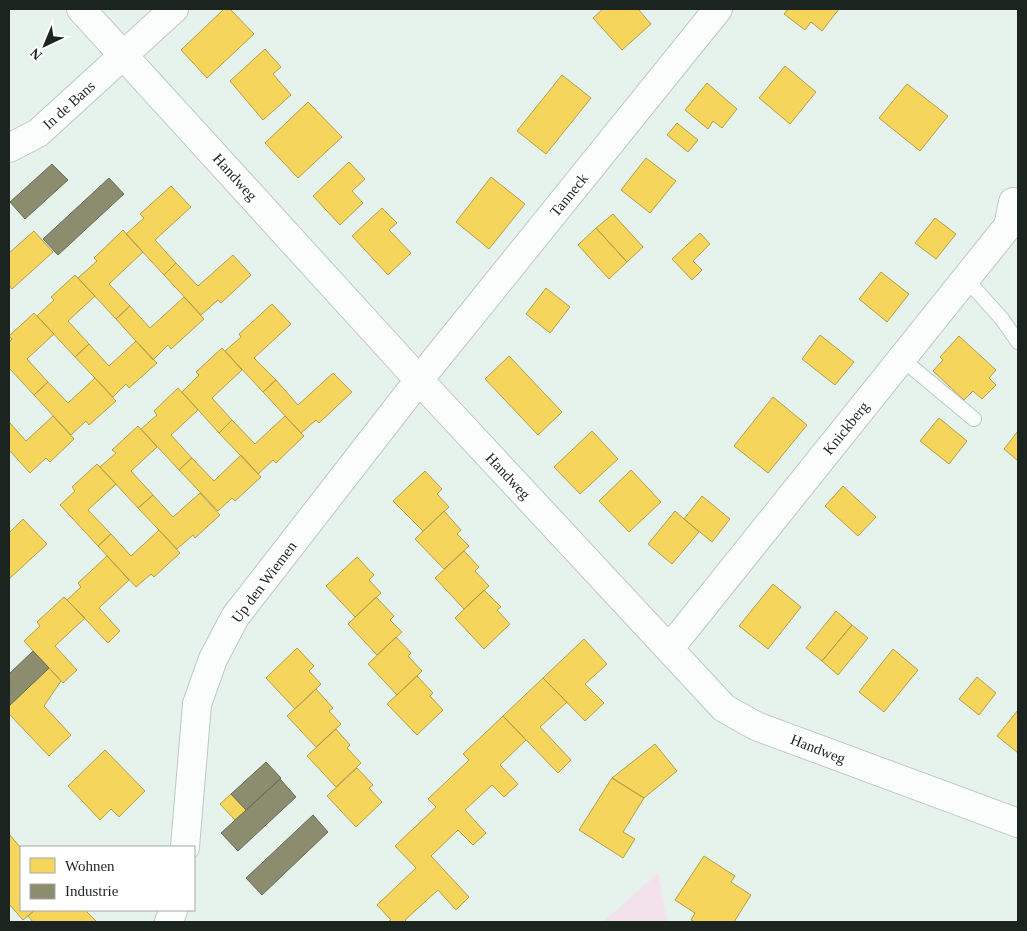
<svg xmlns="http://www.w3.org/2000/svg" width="1027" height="931" font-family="'Times New Roman',serif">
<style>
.green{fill:#f3e2ec}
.homes{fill:#f6d55c;stroke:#b5a04a}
.industry{fill:#8c8c6e;stroke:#6a6d57}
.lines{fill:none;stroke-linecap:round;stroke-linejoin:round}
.lane-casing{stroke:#bec8c3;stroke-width:16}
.street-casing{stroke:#bec8c3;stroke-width:30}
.lane{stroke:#fbfdfc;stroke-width:14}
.street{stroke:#fbfdfc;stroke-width:28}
.labels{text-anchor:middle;stroke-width:5;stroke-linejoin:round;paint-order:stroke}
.street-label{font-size:15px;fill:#1c2420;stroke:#fff}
</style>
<rect width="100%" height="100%" fill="#e6f3ec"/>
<path class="green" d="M658 873 667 922H603Z"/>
<path class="homes" d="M224 9H230L254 34 207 78 181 50Z
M603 9H638L651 24 622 50 593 18Z
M788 9H839L822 31 811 22 805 30 784 14Z
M265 49 281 67 273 74 291 95 263 120 230 81Z
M785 66 816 92 790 124 759 98Z
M562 75 591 98 546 154 517 131Z
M707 83 737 109 722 128 713 121 708 129 685 110Z
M907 84 948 116 920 151 879 118Z
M308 102 342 137 298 178 265 143Z
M677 123 698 140 688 152 667 135Z
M646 158 676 181 650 213 621 190Z
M349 162 365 179 352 191 363 203 340 225 313 196Z
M491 177 525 204 489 249 456 222Z
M171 186 191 207 155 240 176 263 164 275 126 234 144 218 140 214Z
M382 208 397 223 389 230 411 253 388 275 352 236Z
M613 214 643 247 627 262 596 228Z
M935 218 956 234 936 259 915 243Z
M596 228 627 262 609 279 578 245Z
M123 230 143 252 109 284 130 306 116 319 78 278 97 261 94 258Z
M34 231 53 252 12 289 9 285V253Z
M700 233 710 244 693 261 702 270 692 280 672 259Z
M233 255 251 275 221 303 218 300 201 315 164 275 176 263 198 286Z
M881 272 909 294 887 322 859 299Z
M75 275 95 296 68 321 89 344 75 357 37 316 54 300 51 297Z
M546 288 570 307 550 333 526 314Z
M184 297 204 319 171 349 168 345 153 360 116 319 130 306 150 328Z
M272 304 291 324 254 358 276 380 263 392 225 351 241 337 239 334Z
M34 313 54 334 27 359 48 382 34 395 9 368V343L12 339 9 336Z
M820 335 854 362 835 385 802 359Z
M959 336 996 370 989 378 996 385 982 399 973 391 964 400 933 371 943 360 940 357Z
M136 341 157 363 129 388 126 384 113 397 75 357 89 344 109 366Z
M222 348 242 370 212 398 232 420 219 433 182 392 199 375 196 372Z
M509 356 562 412 538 435 485 379Z
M333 373 352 392 319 423 316 420 301 433 263 392 276 380 298 405Z
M95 378 116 401 89 425 86 421 71 435 34 395 48 382 68 403Z
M178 388 198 410 171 435 192 458 179 470 141 429 157 415 154 411Z
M773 397 807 425 768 473 734 446Z
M53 416 74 439 50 462 46 458 30 473 9 450V422L26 441Z
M285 416 304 436 276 463 273 460 258 474 219 433 232 420 255 444Z
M939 418 967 441 949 464 920 441Z
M138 426 157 447 131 471 153 495 138 508 100 467 116 453 112 450Z
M592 431 618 459 580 494 554 467Z
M1018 431V461L1004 449Z
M241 455 261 477 235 501 232 498 218 511 179 470 192 458 214 481Z
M97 464 116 484 88 510 111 534 98 546 60 505 75 491 72 487Z
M631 470 661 502 629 532 599 501Z
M425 471 442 489 437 494 449 507 423 531 393 501Z
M843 486 876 517 858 536 825 506Z
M200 493 220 515 195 538 193 535 177 549 138 508 153 495 173 517Z
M702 496 730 519 712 542 684 519Z
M444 511 461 530 457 534 469 546 444 569 415 539Z
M675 511 699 532 672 564 648 544Z
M23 519 47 544 9 579V533Z
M159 530 180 553 154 577 151 574 136 587 98 546 111 534 131 556Z
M464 551 479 567 475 571 489 586 464 609 435 578Z
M107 556 129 580 99 608 120 631 108 643 67 600 81 587 78 583Z
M357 557 374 575 369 580 381 593 355 617 326 586Z
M773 584 801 607 768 649 739 626Z
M484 590 501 607 497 610 510 624 484 649 455 618Z
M64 597 85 618 55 646 77 670 63 683 24 641 40 626 37 622Z
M376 597 394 616 390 620 402 632 377 655 348 624Z
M836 611 852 625 822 661 806 648Z
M852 625 868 638 838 675 822 661Z
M396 637 411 653 408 656 422 671 397 695 368 664Z
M584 639 607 664 585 684 604 703 585 721 543 678Z
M297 648 314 666 309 671 321 684 295 709 266 678Z
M893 649 918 670 884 712 859 692Z
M49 668 61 681 44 706 71 735 49 756 9 714V706Z
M417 676 433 693 430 696 443 710 417 735 387 704Z
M977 677 996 693 979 715 959 699Z
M543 678 567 702 540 727 571 760 558 773 503 716Z
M316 689 333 708 329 711 341 724 316 747 287 716Z
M1018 710V753L997 736Z
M503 716 526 740 500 765 518 784 504 797 492 785 465 810 486 833 473 845 458 830 431 856 469 897 456 910 438 890 405 920 407 922H388L391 920 377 905 416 868 395 846 436 807 428 799 469 760 463 754Z
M336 729 350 745 347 748 361 763 336 787 307 756Z
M655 744 677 771 644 798 612 778Z
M105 750 145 791 119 817 111 809 100 820 68 786Z
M357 768 373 785 369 788 382 802 356 827 327 796Z
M612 778 644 798 623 832 635 839 623 858 579 830Z
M231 794 246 810 235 820 220 804Z
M9 834 21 848V910H35L23 920 9 904Z
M704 856 735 876 731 882 751 895 734 922H695L691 920 695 913 675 900Z
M35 910H85L97 922H33L28 916Z"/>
<path class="industry" d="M52 164 68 180 25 219 10 202Z
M109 178 124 194 58 255 43 239Z
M33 651 49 668 9 706V674Z
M266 762 281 778 246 810 231 794Z
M280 779 296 797 238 851 221 833Z
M313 815 328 832 262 895 246 878Z"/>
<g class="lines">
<defs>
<path id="lane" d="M966 279 1002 319 1018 342
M902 359 974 419"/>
<path id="street" d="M81 9 419 380 724 708 756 726 1018 823
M9 148 38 133 174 9
M669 649 1008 226 1013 202
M185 847 197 704 213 659 235 617 419 380 718 9
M169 922 173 910"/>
</defs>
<use href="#lane" class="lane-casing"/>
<use href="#street" class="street-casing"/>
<use href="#lane" class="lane"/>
<use href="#street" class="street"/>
</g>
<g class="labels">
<g class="street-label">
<text transform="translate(69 105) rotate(-42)" y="5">In de Bans</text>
<text transform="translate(235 177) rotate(48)" y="5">Handweg</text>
<text transform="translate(569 195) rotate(-51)" y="5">Tanneck</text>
<text transform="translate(846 428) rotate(-51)" y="5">Knickberg</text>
<text transform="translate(508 476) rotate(47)" y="5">Handweg</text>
<text transform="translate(264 582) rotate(-53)" y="5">Up den Wiemen</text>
<text transform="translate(818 749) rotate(21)" y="5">Handweg</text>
</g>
</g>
<rect width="1027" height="931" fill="none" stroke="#1c2420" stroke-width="20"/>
<rect x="20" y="846" width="175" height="65" fill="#ffffff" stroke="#a4a7a6"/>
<rect x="30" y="858" width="25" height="15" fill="#f6d55c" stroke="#a4a7a6"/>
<text x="65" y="871" font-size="15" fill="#1c2420">Wohnen</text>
<rect x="30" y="884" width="25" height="15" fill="#8c8c6e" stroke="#a4a7a6"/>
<text x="65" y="896" font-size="15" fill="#1c2420">Industrie</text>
<g transform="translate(45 45) rotate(224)" stroke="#ffffff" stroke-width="4" paint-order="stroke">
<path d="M0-4L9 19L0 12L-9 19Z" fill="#1c2420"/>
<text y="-8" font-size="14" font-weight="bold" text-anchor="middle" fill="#1c2420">N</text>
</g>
</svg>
